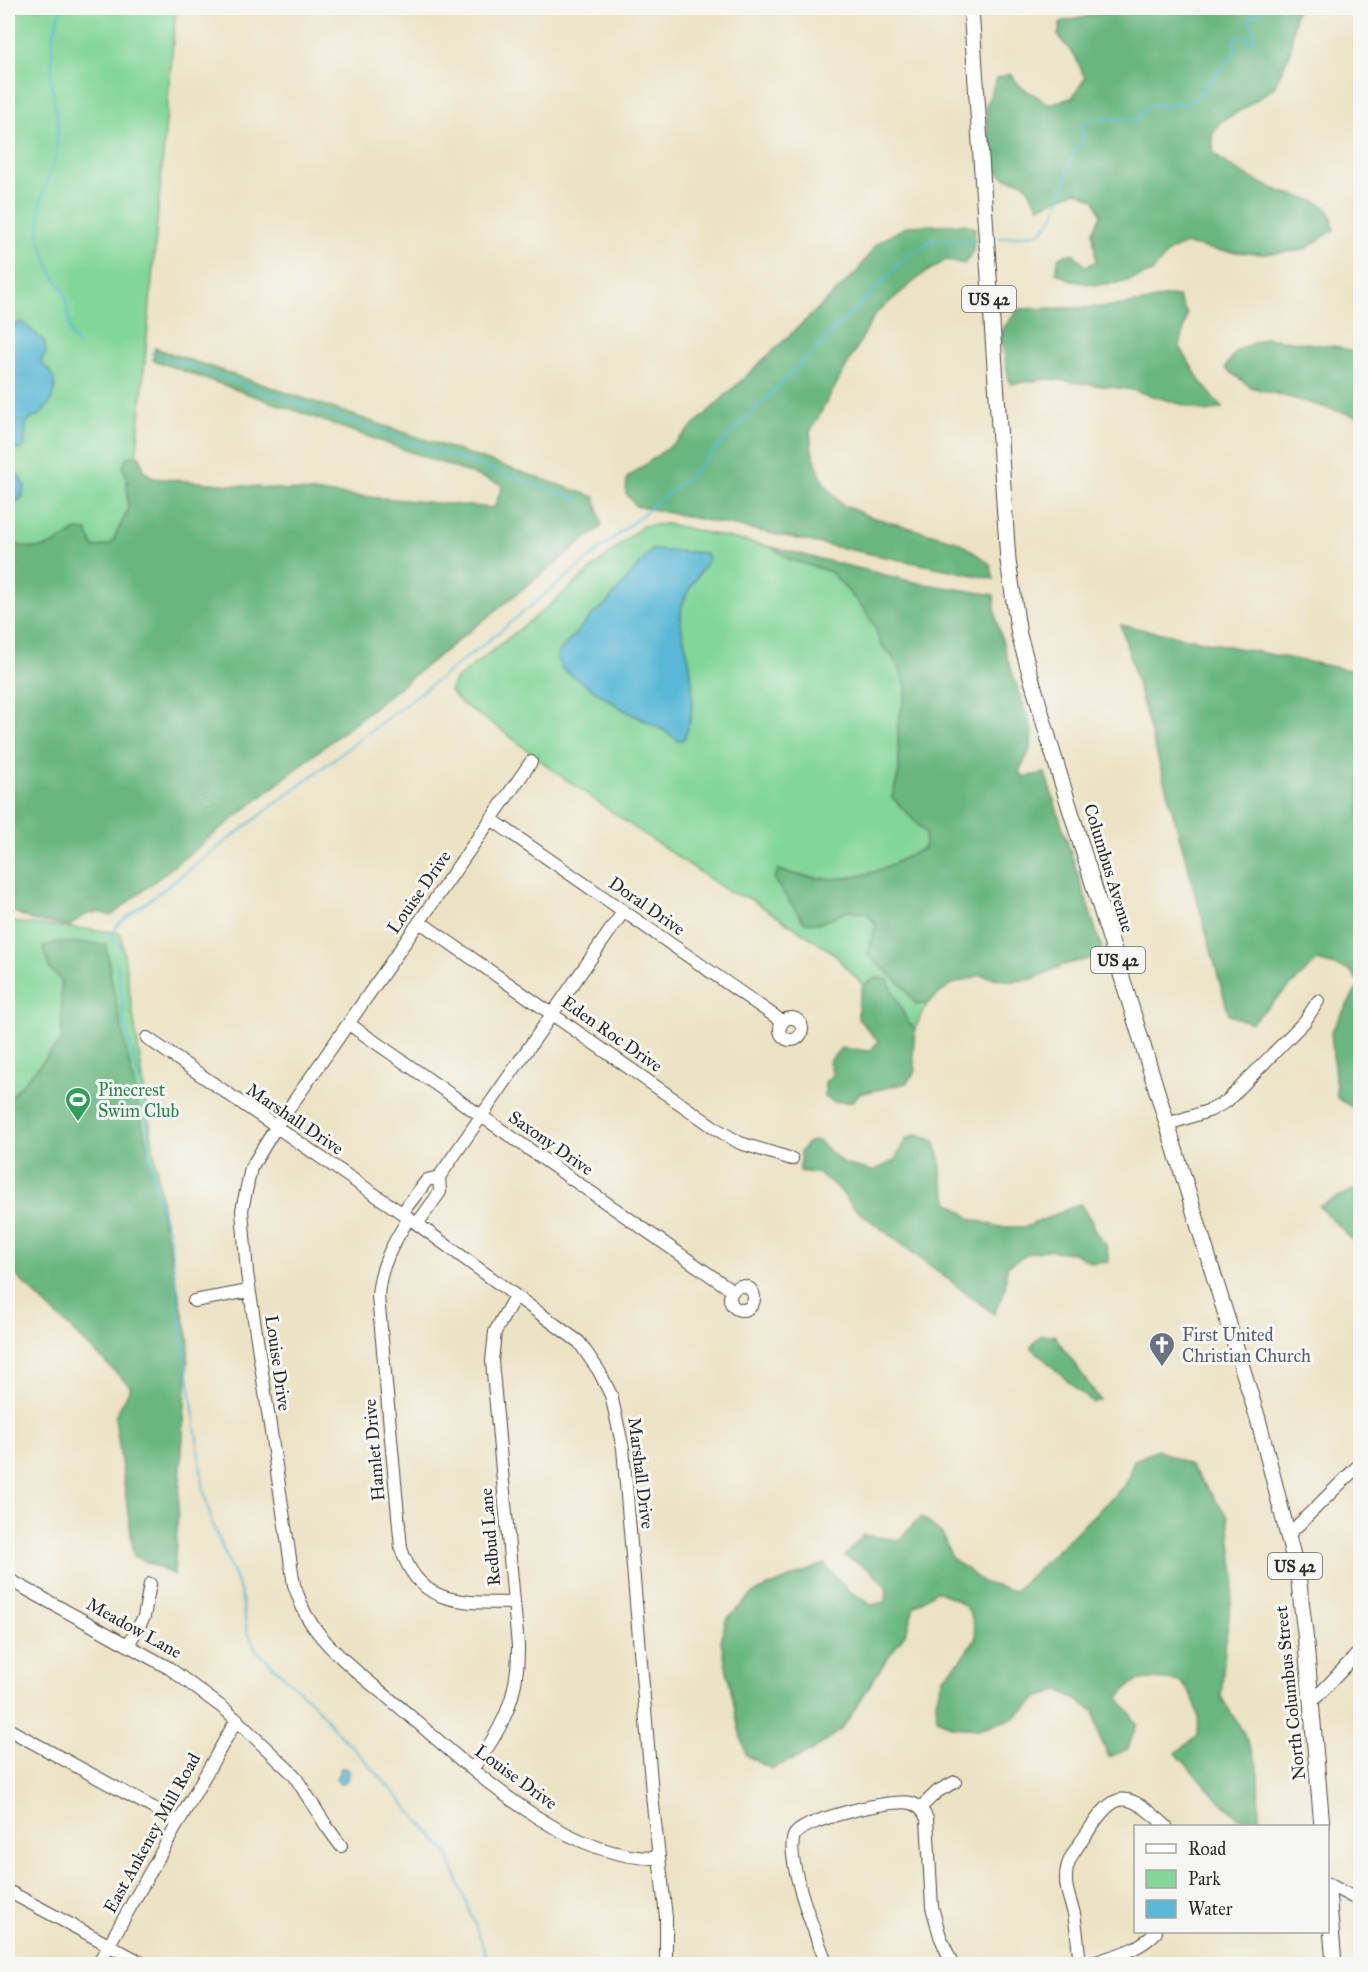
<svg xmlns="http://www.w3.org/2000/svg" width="1368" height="1972" font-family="'IM FELL Great Primer',serif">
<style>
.green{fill:#82d698;stroke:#568062;stroke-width:1.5;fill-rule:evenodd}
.forest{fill:#69b780;stroke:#4a7156;stroke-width:1.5}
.water{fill:#58b8d6;stroke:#427280;stroke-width:1.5}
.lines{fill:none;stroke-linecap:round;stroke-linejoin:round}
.stream{stroke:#58b8d6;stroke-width:2}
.minor-casing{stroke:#484742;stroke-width:14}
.major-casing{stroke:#484742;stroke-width:17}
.minor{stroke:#fff;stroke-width:12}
.major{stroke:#fff;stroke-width:15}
.labels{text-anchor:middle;stroke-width:6;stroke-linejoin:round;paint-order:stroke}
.shield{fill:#f6f6f2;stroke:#686867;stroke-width:1.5}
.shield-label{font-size:16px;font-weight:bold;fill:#2b2b2b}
.street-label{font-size:18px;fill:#2b2b2b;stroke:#f6f6f2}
.leisure-label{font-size:18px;fill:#27864d;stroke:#f6f6f2;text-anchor:start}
.worship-label{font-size:18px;fill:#5b616d;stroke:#f6f6f2;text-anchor:start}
</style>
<rect width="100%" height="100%" fill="#f6f6f2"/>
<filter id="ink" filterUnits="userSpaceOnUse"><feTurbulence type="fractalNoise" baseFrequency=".0167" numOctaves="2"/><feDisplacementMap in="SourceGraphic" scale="12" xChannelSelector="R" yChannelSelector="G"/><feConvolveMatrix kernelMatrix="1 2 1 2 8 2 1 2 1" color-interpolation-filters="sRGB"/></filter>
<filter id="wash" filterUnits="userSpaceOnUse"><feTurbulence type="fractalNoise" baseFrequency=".008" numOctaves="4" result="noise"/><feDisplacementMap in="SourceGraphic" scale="24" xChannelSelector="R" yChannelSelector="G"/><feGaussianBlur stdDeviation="1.35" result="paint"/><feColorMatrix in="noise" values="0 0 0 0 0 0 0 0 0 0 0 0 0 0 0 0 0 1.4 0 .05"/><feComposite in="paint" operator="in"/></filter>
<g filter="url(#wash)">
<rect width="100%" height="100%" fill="#ece3c4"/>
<path class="green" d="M8 8H176L126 575 8 564Z
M667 524 771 547 789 559 831 572 863 608 874 624 881 645 891 654 899 667 907 688 898 725 899 773 892 797 926 833 924 848C908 856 891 866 874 872 844 883 808 879 778 870L820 923 848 910 867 913 876 925 868 955 904 987 916 1004H927L915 1028 908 1023 899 1003 877 978 863 985 831 951 749 898 729 892 632 826 554 771 499 728 462 704 450 691 455 680 545 609 642 526ZM652 550 705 553 704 567 691 585 681 607V627L690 664 678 741 665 731 624 710 557 654 593 614 606 604Z
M8 922 116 932 121 935 165 1225 8 1252Z"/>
<path class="forest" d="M1119 8H1174L1181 10 1197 8H1300L1295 13 1290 53 1274 87 1243 109 1220 122 1212 136 1214 154C1233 170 1255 181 1279 191 1296 198 1318 196 1330 213 1333 217 1333 225 1334 230L1304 250 1264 254 1219 251 1186 244 1169 251 1152 272 1124 282 1097 285 1072 281 1056 272 1059 257 1073 253 1086 267 1096 261 1093 232 1101 215 1095 200 1077 191 1039 207 1024 182 1008 179 990 166 986 106 997 78 1010 74 1021 87 1049 104 1072 98 1085 78 1075 56 1058 36 1061 22 1117 10Z
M1353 8H1360V55L1355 50 1358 17Z
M965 224 975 228 973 252 964 264 946 260 923 274 876 313 810 432 812 451 823 482 841 504 868 516 959 542 990 564 994 579 636 506 626 493 627 478 677 441 858 271 876 244 907 226Z
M1167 296 1178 297 1187 314 1180 347 1200 381 1222 408 1207 412 1133 390 1049 379 1010 384 1000 332 1019 309C1068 307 1119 311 1167 296Z
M1265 338 1339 347 1360 355V417L1251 387 1225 368 1237 350Z
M155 348 595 497 602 526 111 916C93 909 84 914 70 926L32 920 8 909V550L16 545C46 553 52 545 76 530L87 531 94 548 111 544 128 510 127 479 123 467 127 457 140 456 144 470 153 478 494 508 503 485 153 360Z
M771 547 918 583 994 595 996 619 1006 654 1032 730 1031 747 1019 773 1026 777 1045 773 1102 949 1088 959 1063 965 1030 980 1010 981 980 975 950 985 927 1004H916L904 987 868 955 876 925 867 913 848 911 820 923 804 922 774 880 778 870C808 879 844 883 874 872 891 866 908 856 924 848L926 833 892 797 899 773 898 725 907 688 899 667 891 655 881 645 874 624 863 608 831 572 789 559Z
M1121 625 1360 672V1112L1337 1098 1331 1032 1360 984 1350 970 1317 961 1251 1023 1229 1015Z
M57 942 106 944 111 978 189 1341 174 1575 134 1556 115 1417 131 1387 8 1268V1100L62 1040 61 980 49 968 43 947Z
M877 978 888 980 908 1023 915 1028 913 1054 916 1071 906 1083 859 1094 852 1102H834L825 1097V1082L833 1075 829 1062 841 1048 871 1051 878 1041 858 1018V1005L863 985Z
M918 1134 934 1141 940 1158 942 1181 949 1202 972 1219 999 1227H1026L1080 1204 1091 1220 1095 1232 1106 1245 1109 1262 1092 1263 1074 1253 1045 1250 1028 1254 1007 1266 1005 1289 994 1314 854 1208 839 1189 820 1174 800 1171V1152L808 1142 818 1141 844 1164 873 1171 894 1161 906 1139Z
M1360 1187V1248L1319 1206Z
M1041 1335H1054L1100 1400 1092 1403 1031 1347Z
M1158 1450 1190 1465 1228 1517 1235 1576 1226 1637 1221 1697 1243 1732 1258 1766 1259 1825 1239 1818 1213 1794 1176 1753 1198 1735C1200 1711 1197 1700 1181 1682 1153 1679 1136 1672 1119 1698L1137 1724 1128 1749 1109 1757 1100 1738 1094 1711 1060 1690 1040 1697 1014 1718 979 1729 953 1727 937 1719 936 1700 943 1678 962 1659 976 1637C971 1605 966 1603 936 1591L914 1607 906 1633 886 1660 842 1729 812 1751 771 1769 746 1755 738 1725 721 1641 726 1620 754 1593 824 1564 849 1591 872 1605 885 1602 887 1588 869 1569 845 1556 863 1535 900 1540 915 1522 922 1517 942 1534 952 1558 984 1583 1015 1591 1126 1484 1134 1460Z"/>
<path class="water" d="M22 322 44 341 46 353 41 360 42 364C61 378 57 398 42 412 37 417 31 419 26 423L25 445 21 450 15 449 8 434V370C14 365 13 356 10 348H8V327Z
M8 460 25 486 22 498 14 503 8 501Z
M652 550 705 553 709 558C700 574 687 588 682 606 678 621 684 638 687 652 694 681 696 711 684 739L678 741 665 731 624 710 562 669 557 660V654L593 614 606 604Z
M341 1768 347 1769 349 1773 346 1781 341 1785 336 1779Z"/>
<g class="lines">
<path class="stream" d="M61 8 53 36 51 80 58 124 56 156 41 199 39 238 52 273 65 294 71 335 78 345
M1000 238C1009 236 1030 236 1038 233 1060 221 1066 177 1072 156 1074 149 1081 143 1085 136L1080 128 1087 121C1102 119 1122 116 1136 122 1146 107 1148 102 1167 106L1173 102 1185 105 1194 99 1237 51 1234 42 1237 36 1252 41 1255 37 1250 20 1255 14 1267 8
M151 353 580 500
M121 947 111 938 118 924 483 645 687 478 910 254 933 240 977 241
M117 964 125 1027 139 1077 148 1122 149 1156 158 1198 169 1233 204 1491 211 1520 241 1593 247 1631 257 1651 313 1703 338 1733 363 1758 447 1852 490 1964"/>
</g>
</g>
<g filter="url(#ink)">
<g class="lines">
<defs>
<path id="minor" d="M531 762 276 1127 251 1168 242 1210 247 1273 294 1585C298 1595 301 1605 306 1615 327 1653 377 1687 410 1716 474 1771 568 1861 659 1858
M491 819 783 1022
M420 922 718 1130 740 1143 792 1159
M780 1029a11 11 0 1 1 22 0a11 11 0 1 1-22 0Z
M349 1024 733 1291
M147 1038 409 1218 579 1342 599 1371 611 1395 623 1448 653 1805 666 1917V1964
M1168 1124 1211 1110 1227 1101 1305 1021 1318 1001
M402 1213 427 1180 439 1177 623 912
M409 1218C393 1243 380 1266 378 1296L401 1548C419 1607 463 1602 514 1603
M417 1224 440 1192 439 1177
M730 1298a12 12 0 1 1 24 0a12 12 0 1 1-24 0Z
M194 1301 249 1291
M1288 1535 1360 1464
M8 1579 169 1668 227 1711 294 1775 327 1827 341 1846
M128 1645 144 1617 150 1584
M1311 1703 1360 1651
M8 1729 179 1822
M472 1769C502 1730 519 1697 518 1646L492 1361 495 1332 515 1296
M920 1808 938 1791 955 1782
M1328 1884 1360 1901
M8 1891 144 1964
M98 1964 237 1719
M827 1964C817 1939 785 1860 794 1836 800 1820 894 1798 911 1803 919 1805 924 1812 927 1819L932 1907 940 1936 952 1964
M1080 1964C1078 1948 1077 1930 1074 1914 1071 1902 1065 1890 1066 1877 1066 1861 1076 1849 1085 1836 1116 1789 1125 1789 1166 1826
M1089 1964C1113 1956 1139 1951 1156 1932"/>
<path id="major" d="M971 8 1008 561 1019 635 1051 747 1258 1419 1298 1575 1305 1633 1322 1826
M1328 1891 1334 1964"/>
</defs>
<use href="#minor" class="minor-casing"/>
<use href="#major" class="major-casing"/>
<use href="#minor" class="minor"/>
<use href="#major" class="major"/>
</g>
</g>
<defs>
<symbol id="stadium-pin" viewBox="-11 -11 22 30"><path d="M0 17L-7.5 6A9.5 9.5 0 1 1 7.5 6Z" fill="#2e9e5b" stroke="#f6f6f2"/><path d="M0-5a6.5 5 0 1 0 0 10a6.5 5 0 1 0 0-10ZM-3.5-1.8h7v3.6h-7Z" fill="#fff"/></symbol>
<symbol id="church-pin" viewBox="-11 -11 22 30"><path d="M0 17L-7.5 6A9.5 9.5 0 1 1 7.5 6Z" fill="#6b7280" stroke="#f6f6f2"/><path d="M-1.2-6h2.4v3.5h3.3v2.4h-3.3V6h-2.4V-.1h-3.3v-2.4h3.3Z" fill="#fff"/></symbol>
</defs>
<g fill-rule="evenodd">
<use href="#stadium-pin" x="63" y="1085" width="30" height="40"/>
<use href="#church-pin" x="1147" y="1330" width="30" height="40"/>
</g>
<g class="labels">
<g class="shield">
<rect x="962" y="286" width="54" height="26" rx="4.5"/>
<rect x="1091" y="947" width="54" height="26" rx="4.5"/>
<rect x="1268" y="1553" width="54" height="26" rx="4.5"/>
</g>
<g class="shield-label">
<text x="989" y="305">US 42</text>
<text x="1118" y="966">US 42</text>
<text x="1295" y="1572">US 42</text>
</g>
<g class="street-label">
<text transform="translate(1109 868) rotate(73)" y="6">Columbus Avenue</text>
<text transform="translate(419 892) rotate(-55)" y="6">Louise Drive</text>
<text transform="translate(647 906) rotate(35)" y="6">Doral Drive</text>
<text transform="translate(612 1034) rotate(35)" y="6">Eden Roc Drive</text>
<text transform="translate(295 1119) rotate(34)" y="6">Marshall Drive</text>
<text transform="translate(551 1143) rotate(35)" y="6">Saxony Drive</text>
<text transform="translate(278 1363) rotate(82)" y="6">Louise Drive</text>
<text transform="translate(374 1450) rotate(-95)" y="6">Hamlet Drive</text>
<text transform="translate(641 1473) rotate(83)" y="6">Marshall Drive</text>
<text transform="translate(490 1537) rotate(-95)" y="6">Redbud Lane</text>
<text transform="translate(134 1628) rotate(29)" y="6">Meadow Lane</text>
<text transform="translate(1290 1693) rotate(-96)" y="6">North Columbus Street</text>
<text transform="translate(516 1777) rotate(36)" y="6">Louise Drive</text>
<text transform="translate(152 1833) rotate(-61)" y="6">East Ankeney Mill Road</text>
</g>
<g class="leisure-label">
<text x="98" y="1096">Pinecrest<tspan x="98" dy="21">Swim Club</tspan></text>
</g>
<g class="worship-label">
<text x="1182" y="1341">First United<tspan x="1182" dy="21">Christian Church</tspan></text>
</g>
</g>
<rect width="1368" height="1972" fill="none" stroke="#f6f6f2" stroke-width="30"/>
<rect x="1134" y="1825" width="195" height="108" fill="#f6f6f2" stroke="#a5a5a2" stroke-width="1.5"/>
<rect x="1146" y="1844" width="30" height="9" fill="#ffffff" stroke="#a5a5a2" stroke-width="1.5"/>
<text x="1188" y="1855" font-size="18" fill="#2b2b2b">Road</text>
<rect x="1146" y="1870" width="30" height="18" fill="#82d698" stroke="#a5a5a2" stroke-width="1.5"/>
<text x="1188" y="1885" font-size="18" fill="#2b2b2b">Park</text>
<rect x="1146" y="1900" width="30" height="18" fill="#58b8d6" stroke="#a5a5a2" stroke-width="1.5"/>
<text x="1188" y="1915" font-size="18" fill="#2b2b2b">Water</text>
</svg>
